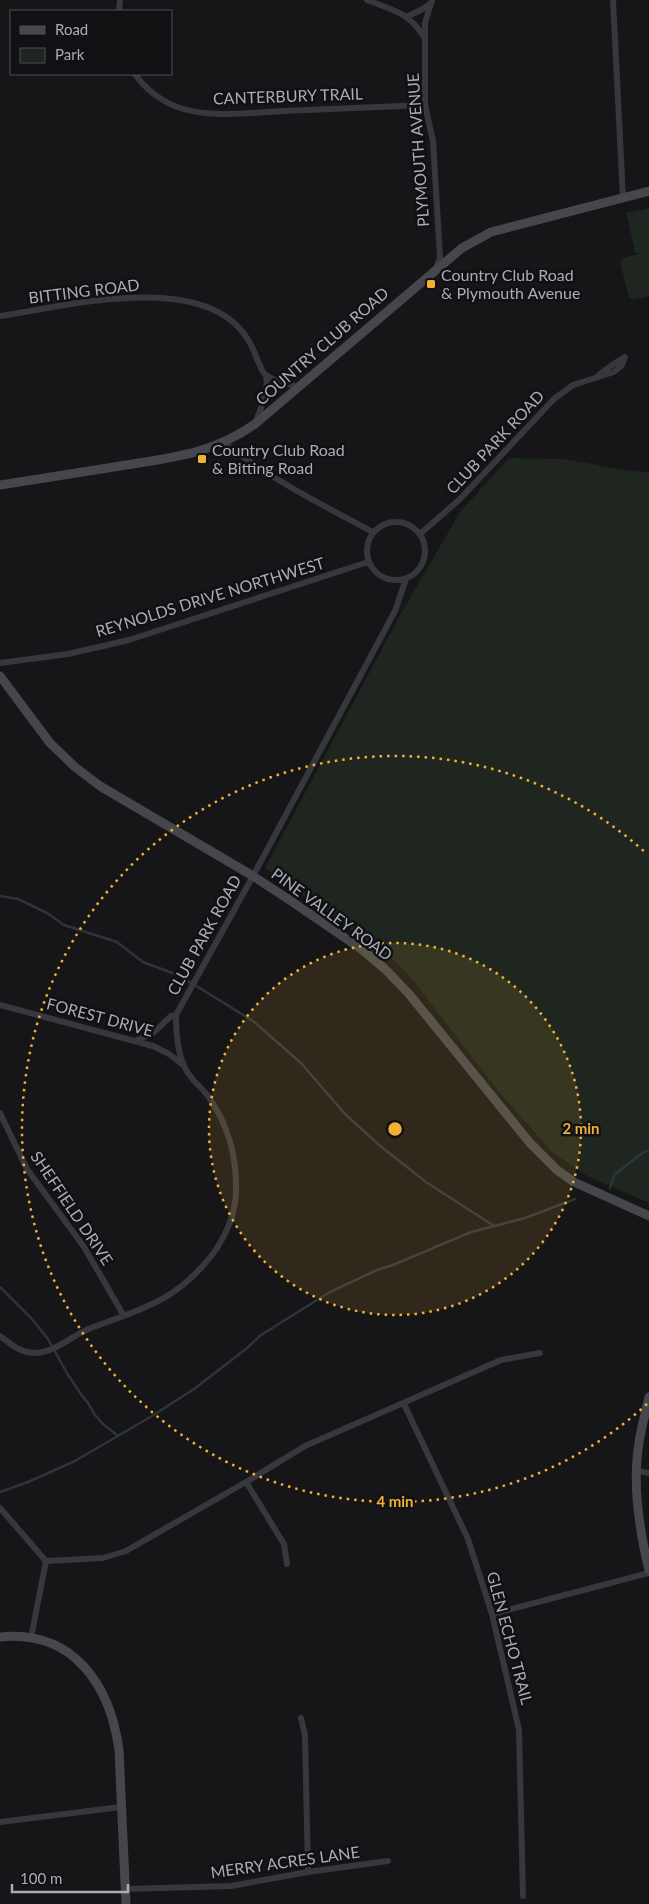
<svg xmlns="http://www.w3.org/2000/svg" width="649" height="1904" font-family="Lato,sans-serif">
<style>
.green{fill:#1e261f}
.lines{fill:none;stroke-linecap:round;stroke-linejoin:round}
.stream{stroke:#2c353c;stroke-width:2.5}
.street{stroke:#37383d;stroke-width:6}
.secondary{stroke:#45474d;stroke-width:9}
.ring{fill:none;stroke:#f2b134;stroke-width:2.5;stroke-dasharray:2.5 5}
.poi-dot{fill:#f2b134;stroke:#111113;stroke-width:2}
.labels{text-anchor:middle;stroke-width:5;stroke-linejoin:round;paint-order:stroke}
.street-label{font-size:16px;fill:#a8adb8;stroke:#111113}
.poi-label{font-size:16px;fill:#a8adb8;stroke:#111113;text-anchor:start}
.centre{fill:#f2b134;stroke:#111113;stroke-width:2.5}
.ring-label{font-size:15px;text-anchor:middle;font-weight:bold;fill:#f2b134;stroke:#111113;stroke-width:5;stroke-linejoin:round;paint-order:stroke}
</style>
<rect width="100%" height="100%" fill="#161618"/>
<path class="green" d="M649 208V296L633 300 629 298 620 262 623 258 639 254 635 252 626 213Z
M509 458 563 459 631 471 649 472V1203L587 1176 552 1152 500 1093 412 979 395 961 265 868 399 617 460 512Z"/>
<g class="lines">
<path class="stream" d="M0 896 18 899 47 913 64 925 117 942 143 962 175 974 198 987 253 1021 301 1063 344 1113 379 1145 426 1182 494 1226
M610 1188 614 1175 645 1151H649
M0 1287 31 1318 48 1339 68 1375 83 1397 88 1403 95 1415 103 1424 117 1435
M0 1492 28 1482 75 1461 152 1416 194 1389 246 1349 261 1335 330 1292 377 1270 393 1265 471 1232 525 1218 575 1199"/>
<path class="street" d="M367 0C392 10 409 12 424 37
M432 0 425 23V105L433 141 440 257 436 269
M613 0 623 198
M119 11 120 0
M408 16 421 10 430 4
M135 74C145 89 162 102 180 108 212 118 250 113 283 111 331 109 378 107 425 105
M0 316C68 306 212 267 251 345 255 353 258 362 262 370 263 373 265 373 266 376 269 391 260 410 255 424
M266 375 273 379 298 387
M599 375C607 368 616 362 625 357
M224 443C269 478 322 505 373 532
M367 551a29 29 0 1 1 58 0a29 29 0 1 1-58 0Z
M420 534 460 499 554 399 573 385 614 372 622 365 624 359
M0 663 68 654 129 640 368 562
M0 1005 153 1046 169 1054 184 1066
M135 1041 153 1033 171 1016 176 1015
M0 1113 27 1169 84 1247 124 1316
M0 1336C6 1340 12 1346 19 1349 46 1363 69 1336 91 1328 144 1308 176 1301 212 1255 226 1236 235 1216 236 1192 237 1159 229 1127 210 1099 204 1089 194 1083 188 1073 178 1058 176 1033 176 1015L253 876 395 611 406 579
M404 1404 468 1539 492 1614 519 1730 523 1896
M638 1471 649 1473
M246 1482 284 1544 287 1564
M0 1508 46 1561
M46 1561 103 1558 126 1551 246 1482 305 1446 501 1360 540 1353
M492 1614 649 1573
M31 1638 46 1561
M301 1718 305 1735 308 1872
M0 1822 121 1807
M126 1889 231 1886 308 1872 388 1861"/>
<path class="secondary" d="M0 485C38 479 76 473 114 467 166 458 210 456 255 424L462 248 491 232 649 191
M0 676 50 743 75 767 100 786 253 876 291 901 360 948 385 969 409 994 530 1143 557 1170 574 1182 649 1216
M649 1397C646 1412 641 1427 639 1443 632 1484 639 1529 649 1570
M0 1637C73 1630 110 1684 119 1750L126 1904"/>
</g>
<circle cx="395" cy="1129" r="186" fill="#f2b134" fill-opacity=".12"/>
<g class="ring">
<circle cx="395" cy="1129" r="186"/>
<path d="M647 1404A373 373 0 1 1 647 854"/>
</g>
<g class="poi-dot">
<rect x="426" y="279" width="10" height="10" rx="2.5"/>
<rect x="197" y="454" width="10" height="10" rx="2.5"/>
</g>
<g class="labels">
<g class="street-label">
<text transform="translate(288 96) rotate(-2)" y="6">CANTERBURY TRAIL</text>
<text transform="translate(418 150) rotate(-94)" y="6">PLYMOUTH AVENUE</text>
<text transform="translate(84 291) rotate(-7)" y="6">BITTING ROAD</text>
<text transform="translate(322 346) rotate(-41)" y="6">COUNTRY CLUB ROAD</text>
<text transform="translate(495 442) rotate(-47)" y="6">CLUB PARK ROAD</text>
<text transform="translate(210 597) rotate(-17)" y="6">REYNOLDS DRIVE NORTHWEST</text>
<text transform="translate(332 914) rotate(36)" y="6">PINE VALLEY ROAD</text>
<text transform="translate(204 935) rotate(-61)" y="6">CLUB PARK ROAD</text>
<text transform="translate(100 1017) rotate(15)" y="6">FOREST DRIVE</text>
<text transform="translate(72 1208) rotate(56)" y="6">SHEFFIELD DRIVE</text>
<text transform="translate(510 1638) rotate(75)" y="6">GLEN ECHO TRAIL</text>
<text transform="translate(285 1862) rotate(-8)" y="6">MERRY ACRES LANE</text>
</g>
<g class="poi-label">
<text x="441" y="281">Country Club Road<tspan x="441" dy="18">&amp; Plymouth Avenue</tspan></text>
<text x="212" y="456">Country Club Road<tspan x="212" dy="18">&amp; Bitting Road</tspan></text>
</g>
</g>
<circle cx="395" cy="1129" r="8" class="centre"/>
<g class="ring-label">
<text x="581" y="1134">2 min</text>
<text x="395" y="1507">4 min</text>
</g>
<rect x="10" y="10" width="162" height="65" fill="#111113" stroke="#4d4f55"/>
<rect x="20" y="26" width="25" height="8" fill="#45474d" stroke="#4d4f55"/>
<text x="55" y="35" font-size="15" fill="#a8adb8">Road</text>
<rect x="20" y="48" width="25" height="15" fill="#1e261f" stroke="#4d4f55"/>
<text x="55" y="60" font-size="15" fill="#a8adb8">Park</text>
<path d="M12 1884v8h116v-8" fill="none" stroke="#a8adb8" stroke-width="2.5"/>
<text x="20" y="1884" font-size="15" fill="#a8adb8" stroke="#111113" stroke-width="4" paint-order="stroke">100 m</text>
</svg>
